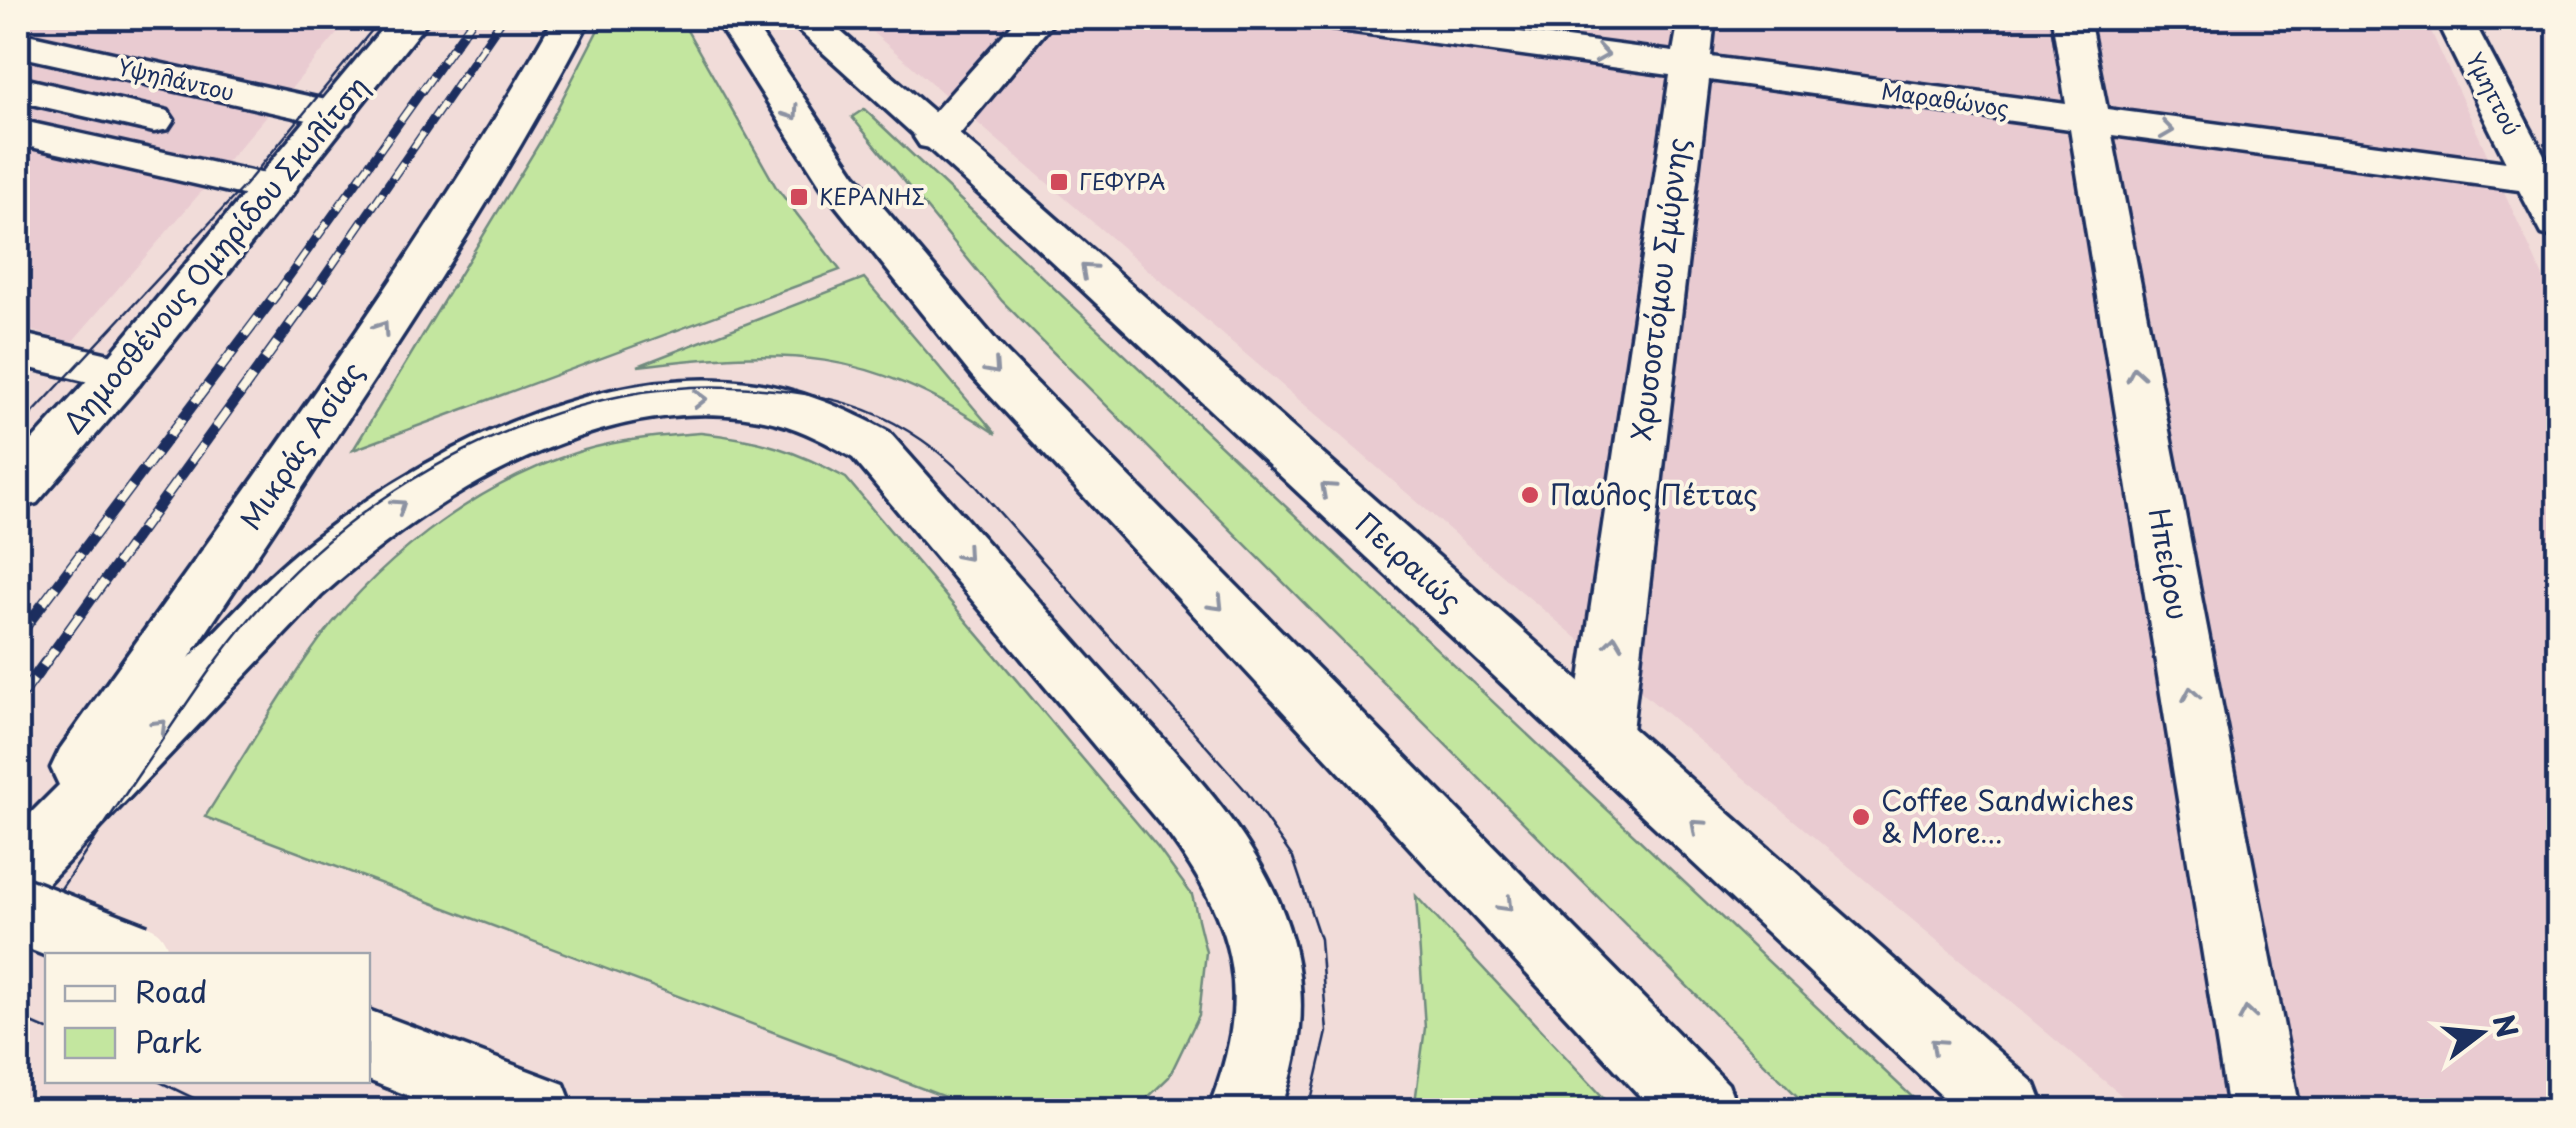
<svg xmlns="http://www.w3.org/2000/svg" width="2576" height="1128" font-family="'Playpen Sans',sans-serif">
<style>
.built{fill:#e9cbd1}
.green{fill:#c3e69f;stroke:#6f8a7e;stroke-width:2.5}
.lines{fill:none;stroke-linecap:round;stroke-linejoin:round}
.minor-casing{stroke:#1b2f5e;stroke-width:7}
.major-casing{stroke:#1b2f5e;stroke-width:7}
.minor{fill:#fcf5e5;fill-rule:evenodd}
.major{fill:#fcf5e5;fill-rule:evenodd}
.tram{stroke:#1b2f5e;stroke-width:2.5}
.rail-far2-casing{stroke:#1b2f5e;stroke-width:9}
.rail-far1-casing{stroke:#1b2f5e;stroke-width:11}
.rail-casing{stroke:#1b2f5e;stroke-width:12}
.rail-far2{stroke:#fcf5e5;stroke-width:6;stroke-dasharray:18;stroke-linecap:butt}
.rail-far1{stroke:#fcf5e5;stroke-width:8;stroke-dasharray:21;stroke-linecap:butt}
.rail{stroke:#fcf5e5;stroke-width:9;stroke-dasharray:26;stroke-linecap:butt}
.major-bridge-casing{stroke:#1b2f5e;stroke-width:72;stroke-linecap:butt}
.major-bridge{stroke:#fcf5e5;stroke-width:65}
.oneway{stroke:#8c92a2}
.poi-dot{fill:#d1495b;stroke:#fcf5e5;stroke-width:4}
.labels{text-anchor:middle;stroke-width:8;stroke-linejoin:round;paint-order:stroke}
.far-street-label{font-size:22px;fill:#1b2f5e;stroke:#fcf5e5}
.far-poi-label{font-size:22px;fill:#1b2f5e;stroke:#fcf5e5;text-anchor:start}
.street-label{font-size:28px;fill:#1b2f5e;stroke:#fcf5e5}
.poi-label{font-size:28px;fill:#1b2f5e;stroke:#fcf5e5;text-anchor:start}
</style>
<rect width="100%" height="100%" fill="#f1dcd9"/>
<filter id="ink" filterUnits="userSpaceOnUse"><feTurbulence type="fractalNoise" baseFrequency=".01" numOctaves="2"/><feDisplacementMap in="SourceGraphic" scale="20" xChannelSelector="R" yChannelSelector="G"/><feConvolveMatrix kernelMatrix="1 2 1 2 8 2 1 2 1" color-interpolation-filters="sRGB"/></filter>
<g filter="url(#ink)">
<path class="built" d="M18 18H350L290 90 18 29Z
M856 18H2425L2558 310V1110H2139L1509 581Z
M18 59 269 113 72 342 18 327Z"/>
<path class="green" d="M604 18H680L776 187 840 270 353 450 540 142Z
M864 109 1926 1110H1811L1002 301 852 117Z
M864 278 996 434C866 347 788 348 638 366Z
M701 433C759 439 795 450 846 478L1158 848 1192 895 1206 952 1199 1015 1169 1077 1135 1110H979L205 817C239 764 271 709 307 657 370 565 474 484 581 451 620 439 661 436 701 433Z
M1416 896 1615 1110H1414L1425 1028Z"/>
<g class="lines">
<defs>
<path id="minor" d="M1018 18H1057L950 146 935 149 920 146 914 137 920 128Z
M1313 18H1413L1673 52 1679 18H1715L1711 57 2066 104 2052 18H2089L2107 109 2506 162 2435 18H2472L2551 168 2558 169V238L2542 234 2519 190 2112 135 2300 1110H2228L2070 129 1709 80 1631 739 1622 757 1601 765 1580 757 1571 739 1670 75 1332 29 1319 26Z
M18 32 335 102 349 105 355 114 349 123 335 126 18 56Z
M18 77 168 111 174 120 168 129 154 132 18 101Z
M18 120 274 176 289 180 296 189 289 198 274 202 18 144Z
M18 333 139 361 146 373 139 385 122 390 18 365Z"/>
<path id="major" d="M391 18H430L139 385 37 503 18 508V456L105 361Z
M554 18H591C474 242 327 448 189 658 224 623 258 584 297 552 416 455 596 360 755 383 802 390 847 409 889 432 958 510 1027 587 1096 665 1213 796 1355 917 1280 1110H1208C1254 997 1237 927 1167 832L853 458C829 444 804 430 777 423 615 382 436 493 321 596L41 890 18 898V826L59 785 51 768 60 749C230 509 409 274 554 18Z
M714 18H750L855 174 1006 352 1728 1084 1738 1110H1653L972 376 824 191Z
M785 18H825L1031 196 2035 1084 2045 1110H1957L1001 214Z
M368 1010 564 1084 574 1110H446L368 1080Z"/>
</defs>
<use href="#minor" class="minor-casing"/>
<use href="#major" class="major-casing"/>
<use href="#minor" class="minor"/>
<use href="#major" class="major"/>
<path class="tram" d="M18 429 245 185 382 18
M18 952C59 892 100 831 141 771 177 719 210 665 251 617 326 529 425 461 533 421 596 398 665 384 732 387 838 392 901 410 976 486L1246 791 1293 858 1320 939 1327 1032 1309 1110
M18 1017 48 1030
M156 1080 218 1110"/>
<defs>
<path id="rail-far2" d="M275 296 474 18
M311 296 503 18"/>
<path id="rail-far1" d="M18 637 277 293
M43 666 313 293"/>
<path id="rail" d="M18 700 45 663"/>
</defs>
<use href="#rail-far2" class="rail-far2-casing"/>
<use href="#rail-far1" class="rail-far1-casing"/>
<use href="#rail" class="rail-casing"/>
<use href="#rail-far2" class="rail-far2"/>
<use href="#rail-far1" class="rail-far1"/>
<use href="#rail" class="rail"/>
<defs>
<path id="major-bridge" d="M18 910 136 956"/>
</defs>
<use href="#major-bridge" class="major-bridge-casing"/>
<use href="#major-bridge" class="major-bridge"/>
</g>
<defs><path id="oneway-chevron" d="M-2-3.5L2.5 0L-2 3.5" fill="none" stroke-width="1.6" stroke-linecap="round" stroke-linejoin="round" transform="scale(2.5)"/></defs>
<g class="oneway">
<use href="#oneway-chevron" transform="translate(1602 54) rotate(8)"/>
<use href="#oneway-chevron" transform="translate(792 113) rotate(56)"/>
<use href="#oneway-chevron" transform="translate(2167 130) rotate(8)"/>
<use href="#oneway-chevron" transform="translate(1087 270) rotate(-138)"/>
<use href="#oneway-chevron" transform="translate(382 328) rotate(-56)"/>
<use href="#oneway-chevron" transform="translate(993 368) rotate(48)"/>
<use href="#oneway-chevron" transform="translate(2135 374) rotate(-100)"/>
<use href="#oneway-chevron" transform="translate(700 399) rotate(-1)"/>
<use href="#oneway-chevron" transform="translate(1327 489) rotate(-138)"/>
<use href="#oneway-chevron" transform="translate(399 506) rotate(-34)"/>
<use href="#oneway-chevron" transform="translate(965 554) rotate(49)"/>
<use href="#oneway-chevron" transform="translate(1217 604) rotate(46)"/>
<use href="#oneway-chevron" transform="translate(1614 642) rotate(-83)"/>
<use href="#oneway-chevron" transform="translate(2191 694) rotate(-100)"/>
<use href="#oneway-chevron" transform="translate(160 726) rotate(-45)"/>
<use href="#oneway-chevron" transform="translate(1697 826) rotate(-138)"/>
<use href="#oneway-chevron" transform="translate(1506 905) rotate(46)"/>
<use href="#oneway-chevron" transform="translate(2247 1014) rotate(-100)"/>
<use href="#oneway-chevron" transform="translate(1937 1045) rotate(-138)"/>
</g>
</g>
<g class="poi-dot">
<rect x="1049" y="172" width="20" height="20" rx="5"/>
<rect x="789" y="187" width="20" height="20" rx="5"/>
<circle cx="1530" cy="495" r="10"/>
<circle cx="1861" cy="817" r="10"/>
</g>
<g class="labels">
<g class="far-street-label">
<text transform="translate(176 80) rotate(13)" y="8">Υψηλάντου</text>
<text transform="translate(2493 94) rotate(63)" y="8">Υμηττού</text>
<text transform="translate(1945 100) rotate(8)" y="8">Μαραθώνος</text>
</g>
<g class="far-poi-label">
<text x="1079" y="190">ΓΕΦΥΡΑ</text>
<text x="819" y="205">ΚΕΡΑΝΗΣ</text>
</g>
<g class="street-label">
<text transform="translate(216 255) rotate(-50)" y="10">Δημοσθένους Ομηρίδου Σκυλίτση</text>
<text transform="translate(1660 289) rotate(-83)" y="10">Χρυσοστόμου Σμύρνης</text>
<text transform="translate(302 446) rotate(-56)" y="10">Μικράς Ασίας</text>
<text transform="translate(1408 562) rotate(42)" y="10">Πειραιώς</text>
<text transform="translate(2168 564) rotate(80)" y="10">Ηπείρου</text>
</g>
<g class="poi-label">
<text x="1550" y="505">Παύλος Πέττας</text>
<text x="1881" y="811">Coffee Sandwiches<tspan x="1881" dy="32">&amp; More...</tspan></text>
</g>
</g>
<rect width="2576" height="1128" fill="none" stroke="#fcf5e5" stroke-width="60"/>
<rect x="30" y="30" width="2516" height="1068" fill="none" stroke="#1b2f5e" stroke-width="4" filter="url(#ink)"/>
<rect x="45" y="953" width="325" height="130" fill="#fcf5e5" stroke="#a2a6af" stroke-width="2.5"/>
<rect x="65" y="986" width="50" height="15" fill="#fcf5e5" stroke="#a2a6af" stroke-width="2.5"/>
<text x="135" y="1003" font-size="30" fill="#1b2f5e">Road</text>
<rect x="65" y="1028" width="50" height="30" fill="#c3e69f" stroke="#a2a6af" stroke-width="2.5"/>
<text x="135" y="1053" font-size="30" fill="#1b2f5e">Park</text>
<g transform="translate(2481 1033) rotate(74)" stroke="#fcf5e5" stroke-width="8" paint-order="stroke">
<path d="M0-8L18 38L0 25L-18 38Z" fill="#1b2f5e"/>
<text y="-15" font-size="28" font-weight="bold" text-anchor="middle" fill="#1b2f5e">N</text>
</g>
</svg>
